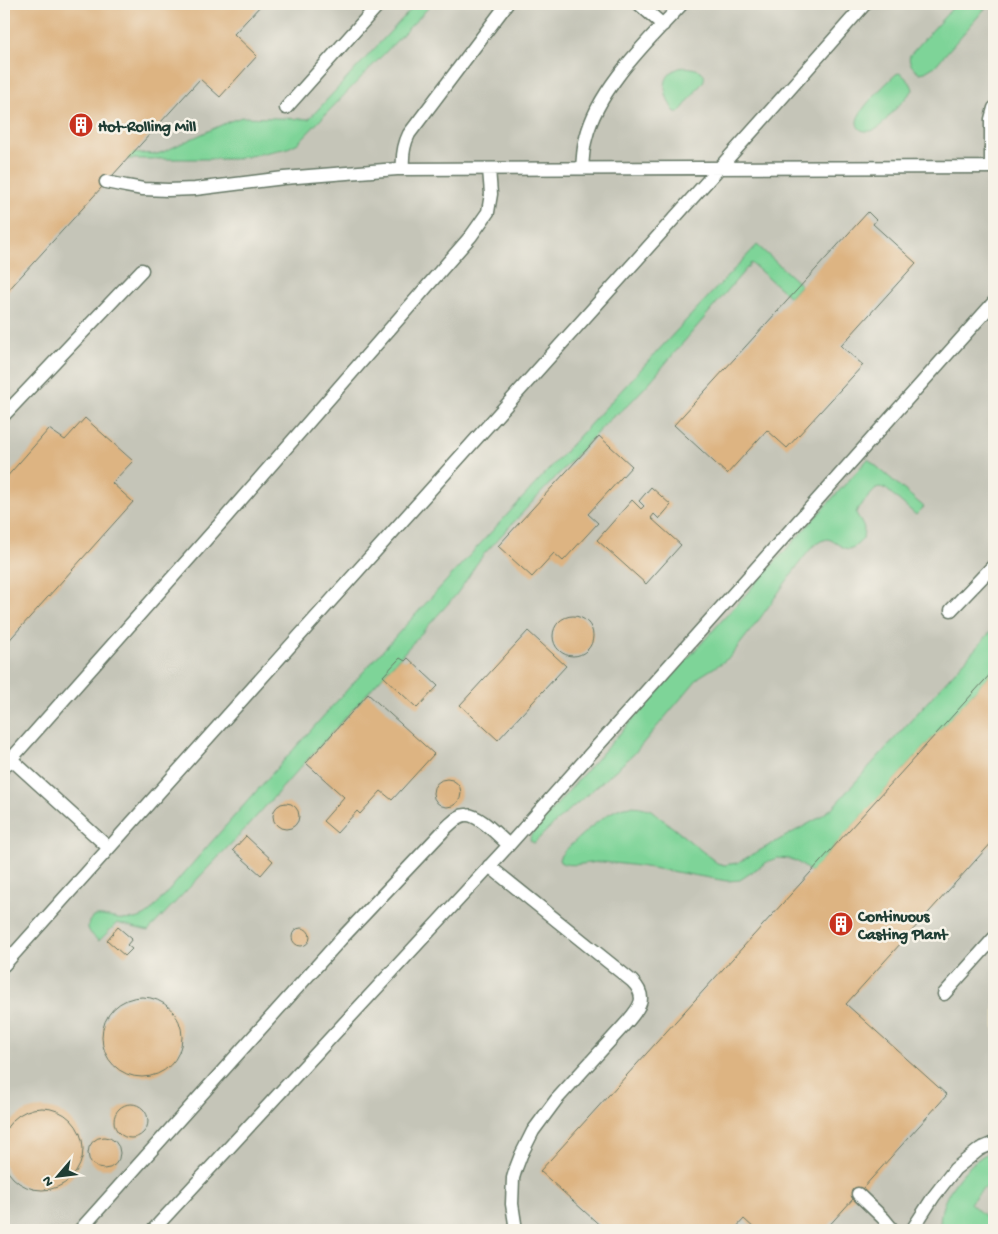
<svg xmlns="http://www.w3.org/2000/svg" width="998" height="1234" font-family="'Gochi Hand',sans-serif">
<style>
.industrial{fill:#c5c5b8}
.green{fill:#7ed498;stroke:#4e8866}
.building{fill:#ddb482}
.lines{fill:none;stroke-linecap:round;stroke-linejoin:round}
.service-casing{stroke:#667765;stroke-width:15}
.service{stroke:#fff;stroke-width:12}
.labels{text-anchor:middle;stroke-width:5;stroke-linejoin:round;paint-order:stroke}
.poi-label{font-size:16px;font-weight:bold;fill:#1f3d34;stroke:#f7f3e8;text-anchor:start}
</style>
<rect width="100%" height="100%" fill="#f7f3e8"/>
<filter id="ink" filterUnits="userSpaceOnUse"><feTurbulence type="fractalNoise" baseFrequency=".02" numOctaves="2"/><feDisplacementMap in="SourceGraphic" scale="10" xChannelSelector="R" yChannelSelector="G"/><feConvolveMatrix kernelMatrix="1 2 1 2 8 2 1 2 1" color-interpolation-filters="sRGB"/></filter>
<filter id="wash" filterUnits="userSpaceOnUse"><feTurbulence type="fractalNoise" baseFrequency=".0096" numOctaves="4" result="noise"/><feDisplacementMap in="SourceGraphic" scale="20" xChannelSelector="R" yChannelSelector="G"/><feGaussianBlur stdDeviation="1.12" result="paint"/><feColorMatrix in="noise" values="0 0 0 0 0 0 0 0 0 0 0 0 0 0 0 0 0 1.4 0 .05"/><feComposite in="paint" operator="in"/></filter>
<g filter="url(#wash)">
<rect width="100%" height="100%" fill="#eae2c1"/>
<path class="industrial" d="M4 4H994V1230H4Z"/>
<path class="green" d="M416 4H432L298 143 288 148 235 159H127L132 153 157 154 163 152 230 121 242 117 309 119Z
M956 4H989L935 66 925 72 920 73C914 69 907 63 910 55Z
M683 67C688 67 701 69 704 74 705 77 704 80 703 82L682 109 679 112H675C667 102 659 82 672 72 675 69 680 68 683 67Z
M899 73C905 76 912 83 913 90 905 99 897 107 889 116 886 120 882 125 878 128 871 133 857 133 857 122 857 110 887 83 896 74Z
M757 245 801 285 790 297 751 263 648 384 627 406 609 420 484 554C473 567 466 583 455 596L245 829 148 931 117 923 99 941C93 936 85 930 89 922 93 912 106 917 114 918 120 920 127 920 134 919 141 918 145 916 151 911 271 773 393 638 517 504 597 417 676 330 757 245Z
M868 459 924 507 916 515 886 489 879 487 876 489 858 508 856 513 864 528 863 539 859 543 854 547 849 549 844 548 831 540 827 539 821 541 813 546 801 561 761 617 730 657 720 664 699 677 633 755 559 819 537 840 534 843C528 841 530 836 533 832L585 772Z
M994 628V670L811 872 796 861 789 859 777 858 767 862 740 880 727 881C685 874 643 865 601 862 590 862 568 868 560 862L559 859 561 855C574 841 606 811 624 807 633 805 643 807 651 810L717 863 724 865 737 863 817 819 832 808Z
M994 1150V1195L984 1187 970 1203 990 1221 991 1230H940C940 1225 940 1220 941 1214 944 1191 972 1158 994 1150Z"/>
<g id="blocks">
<path class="building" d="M4 4H262L234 34 257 56 220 97 200 79 4 295Z
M868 212 876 220 873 224 916 263 841 346 863 365 787 448 767 430 727 474 674 425Z
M85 418 133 461 112 483 133 502 4 646V480L49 429 65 440Z
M599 436 632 466 588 514 598 523 563 561 554 553 532 577 498 546Z
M651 487 671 505 659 519 654 514 651 518 681 545 646 584 597 540 632 500 641 509 644 506 639 501Z
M553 636a20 20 0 1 1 40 0a20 20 0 1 1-40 0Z
M528 631 566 666 498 740 460 705Z
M400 658 405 661 408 658 438 686 417 708 383 676Z
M994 670V840L846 1004 947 1095 825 1230H756L744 1219 734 1230H605L540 1171Z
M368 694 434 754 392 800 381 791 360 814 357 811 337 833 323 821 344 797 306 763Z
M433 793a14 14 0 1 1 28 0a14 14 0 1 1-28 0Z
M273 816a13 13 0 1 1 26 0a13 13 0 1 1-26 0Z
M246 836 273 861 261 875 233 850Z
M118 927 132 939 127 945 132 949 125 956 107 940Z
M292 937a9 9 0 1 1 18 0a9 9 0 1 1-18 0Z
M102 1037a40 40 0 1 1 80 0a40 40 0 1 1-80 0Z
M114 1121a17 17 0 1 1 34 0a17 17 0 1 1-34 0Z
M1 1149a41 41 0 1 1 82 0a41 41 0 1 1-82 0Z
M88 1153a16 16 0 1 1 32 0a16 16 0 1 1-32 0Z"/>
</g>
</g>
<g filter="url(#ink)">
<use href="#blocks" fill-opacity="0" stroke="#667765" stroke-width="1"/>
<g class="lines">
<defs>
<path id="service" d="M639 4 663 25
M286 108 379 4
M991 167V119L994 108
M582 168C583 158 583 148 586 138 598 88 648 41 682 4
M403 169C402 156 403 146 409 134L507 4
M106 182 126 186 143 189 168 190 195 189 284 178 397 169 994 167
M4 415 142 270
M951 610 994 565
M11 759 109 848
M4 767 218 526 471 236 488 212 491 194 489 169
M489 866 632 981C648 997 640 1007 628 1021L556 1100 533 1131 521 1155 516 1168 513 1178 512 1204 516 1230
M4 965 765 117 865 4
M944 994 994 938
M858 1194 884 1219 893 1230
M80 1230 341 939 447 827C453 822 459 814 467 815 480 815 499 837 509 845
M153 1230 509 845 994 302
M912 1230 934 1196 955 1169 980 1149 994 1143"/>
</defs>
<use href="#service" class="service-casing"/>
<use href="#service" class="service"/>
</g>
</g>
<defs>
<symbol id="building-disc" viewBox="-11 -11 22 22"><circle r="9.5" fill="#c8321e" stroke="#f7f3e8"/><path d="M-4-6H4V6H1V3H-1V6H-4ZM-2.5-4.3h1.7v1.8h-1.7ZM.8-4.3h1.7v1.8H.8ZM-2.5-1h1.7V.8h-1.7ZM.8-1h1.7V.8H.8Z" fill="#fff"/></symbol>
</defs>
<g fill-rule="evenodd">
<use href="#building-disc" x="67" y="111" width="28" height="28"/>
<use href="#building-disc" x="827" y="910" width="28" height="28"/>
</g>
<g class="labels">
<g class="poi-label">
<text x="98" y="131">Hot-Rolling Mill</text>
<text x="858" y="921">Continuous<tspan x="858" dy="18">Casting Plant</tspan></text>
</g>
</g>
<rect width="998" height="1234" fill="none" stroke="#f7f3e8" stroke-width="20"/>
<g transform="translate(58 1176) rotate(242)" stroke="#f7f3e8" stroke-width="4" paint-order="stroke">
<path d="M0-4L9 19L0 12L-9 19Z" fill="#1f3d34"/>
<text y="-8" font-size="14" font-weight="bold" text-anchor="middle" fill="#1f3d34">N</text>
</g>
</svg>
